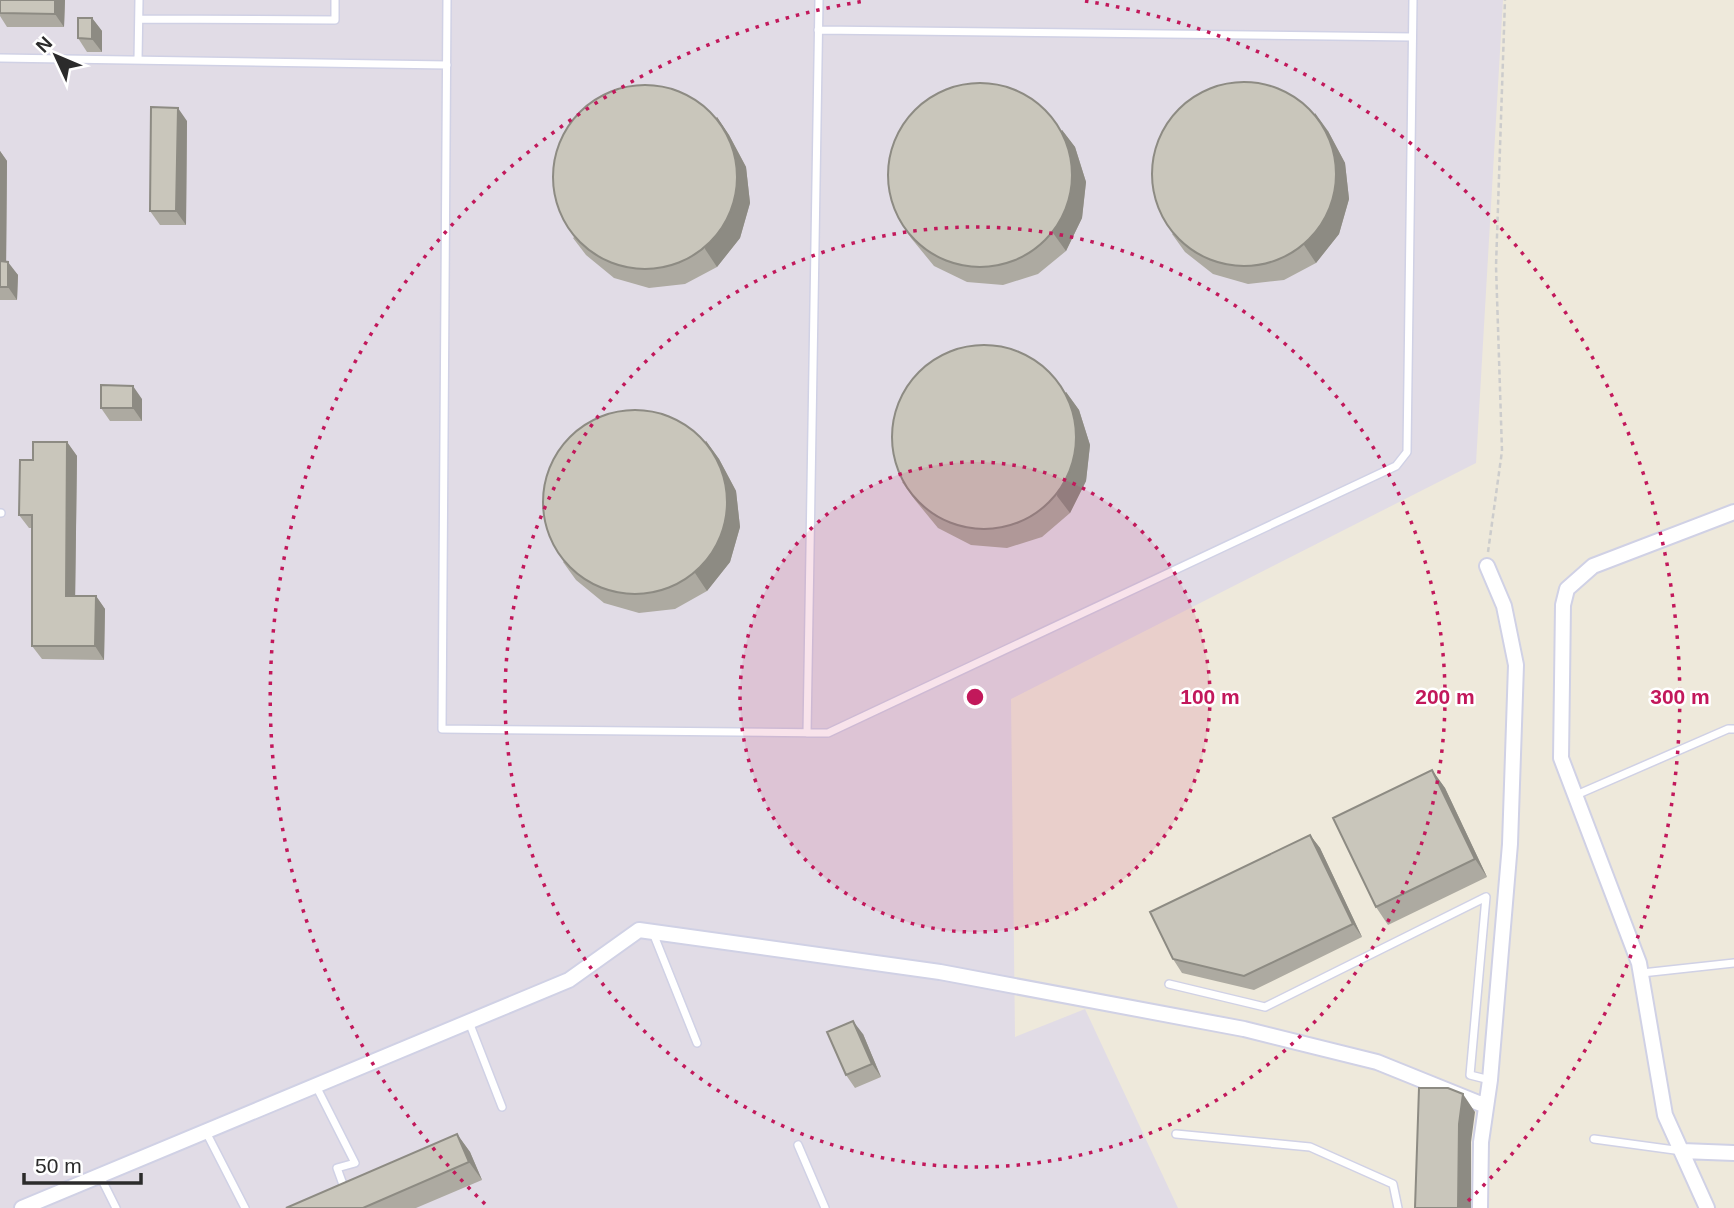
<svg xmlns="http://www.w3.org/2000/svg" width="1734" height="1208" font-family="Arial,sans-serif">
<style>
.industrial{fill:#e1dce6}
.lines{fill:none;stroke-linecap:round;stroke-linejoin:round}
.service-casing{stroke:#d0d1e5;stroke-width:10}
.minor-casing{stroke:#d0d1e5;stroke-width:18}
.path{stroke:#ccc;stroke-width:2.5;stroke-dasharray:5 3.5;stroke-linecap:butt}
.service{stroke:#fff;stroke-width:7}
.minor{stroke:#fff;stroke-width:14}
.wall{fill:#adaaa1}
.shaded-wall{fill:#8d8b83}
.building{fill:#c9c6bb;stroke:#8d8b83;stroke-width:2}
.ring{fill:none;stroke:#c2185b;stroke-width:3.5;stroke-dasharray:3.5 7}
.centre{fill:#c2185b;stroke:#fff;stroke-width:3.5}
.ring-label{font-size:21px;text-anchor:middle;font-weight:bold;fill:#c2185b;stroke:#fff;stroke-width:5;stroke-linejoin:round;paint-order:stroke}
</style>
<rect width="100%" height="100%" fill="#eee9db"/>
<path class="industrial" d="M0 0H1503L1476 463 1011 699 1015 1037 1085 1009 1178 1208H0Z"/>
<g class="lines">
<defs>
<path id="service" d="M447 0 442 729 828 733 1396 466 1407 452 1413 0
M139 19 335 20V0
M818 30 1412 37
M0 58 447 65
M138 60 139 0
M0 513H1
M807 733 819 0
M1574 796 1728 729H1734
M653 933 697 1043
M1642 973 1734 963
M1169 984 1265 1007 1486 897 1470 1075 1490 1080
M469 1022 502 1107
M316 1086 355 1163 337 1168 345 1190
M206 1132 245 1208
M1176 1134 1310 1147 1393 1184 1398 1208
M1594 1139 1682 1151
M798 1145 825 1208
M100 1176 116 1208"/>
<path id="minor" d="M1682 1151 1734 1153
M22 1208 569 980 639 930 940 972 1244 1029 1377 1062 1486 1106
M1480 1208 1481 1142 1490 1080 1510 844 1516 665 1504 606 1487 566
M1707 1208 1665 1115 1639 963 1561 758 1563 605 1567 589 1593 566 1734 512"/>
</defs>
<use href="#service" class="service-casing"/>
<use href="#minor" class="minor-casing"/>
<path class="path" d="M1488 552 1502 451 1496 266 1505 0"/>
<use href="#service" class="service"/>
<use href="#minor" class="minor"/>
</g>
<path class="wall" d="M0 0H65L64 27H7L0 16Z
M92 18 102 31V52H87L78 38Z
M717 117 729 135 746 167 750 203 740 238 717 267 685 284 649 288 614 278 586 255 573 238Z
M187 121 186 225H160L150 211Z
M1062 130 1075 147 1086 182 1082 218 1066 251 1038 274 1003 285 967 282 934 266 911 238 899 220Z
M1328 131 1345 163 1349 199 1339 234 1316 263 1284 280 1248 284 1213 274 1185 252 1172 234Z
M0 151 7 161 6 262 18 275 17 300H0Z
M1066 392 1079 410 1090 445 1086 481 1070 513 1042 537 1007 548 971 545 938 528 915 500 902 482Z
M142 399V421H110L101 408Z
M706 441 719 459 736 491 740 527 730 562 707 591 675 609 639 613 604 603 576 580 563 562Z
M67 442 77 456 75 596H96L105 609 104 660 42 659 32 646V528H29L19 515 33 460Z
M1432 770 1445 788 1487 877 1388 925 1376 907Z
M1310 835 1320 848 1362 937 1254 990 1182 973 1173 959Z
M863 1034 881 1077 855 1088 846 1075Z
M457 1134 470 1152 482 1180 416 1208H286Z"/>
<path class="shaded-wall" d="M55 0H65L64 27 55 14Z
M92 18 102 31V52L92 39Z
M178 108 187 121 186 225 176 211Z
M1315 113 1328 131 1345 163 1349 199 1339 234 1316 263 1304 245Z
M717 117 729 135 746 167 750 203 740 238 717 267 705 249Z
M1062 130 1075 147 1086 182 1082 218 1066 251 1053 233Z
M0 151 7 161 6 275 0 266Z
M8 262 18 275 17 300 8 287Z
M133 386 142 399V421L133 408Z
M1066 392 1079 410 1090 445 1086 481 1070 513 1057 496Z
M706 441 719 459 736 491 740 527 730 562 707 591 695 573Z
M67 442 77 456 75 609 66 596Z
M96 596 105 609 104 660 95 646Z
M1432 770 1445 788 1487 877 1475 859Z
M1310 835 1320 848 1362 937 1353 924Z
M853 1021 863 1034 881 1077 872 1064Z
M1463 1094 1475 1112 1471 1142V1208H1458L1459 1124Z
M457 1134 470 1152 482 1180 469 1162Z"/>
<path class="building" d="M0 0H55V14L0 13Z
M78 18H92V39L78 38Z
M1152 174a92 92 0 1 1 184 0a92 92 0 1 1-184 0Z
M888 175a92 92 0 1 1 184 0a92 92 0 1 1-184 0Z
M553 177a92 92 0 1 1 184 0a92 92 0 1 1-184 0Z
M151 107 178 108 176 211H150Z
M0 261 8 262V287H0Z
M892 437a92 92 0 1 1 184 0a92 92 0 1 1-184 0Z
M101 385 133 386V408H101Z
M543 502a92 92 0 1 1 184 0a92 92 0 1 1-184 0Z
M33 442H67L66 596H96L95 646H32V515H19L20 460H33Z
M1432 770 1475 859 1376 907 1333 818Z
M1310 835 1353 924 1244 976 1173 959 1150 912Z
M853 1021 872 1064 846 1075 827 1032Z
M1419 1088H1448L1463 1094 1459 1124 1458 1208H1415Z
M457 1134 469 1162 363 1208H286Z"/>
<circle cx="975" cy="697" r="235" fill="#c2185b" fill-opacity=".12"/>
<g class="ring">
<circle cx="975" cy="697" r="235"/>
<circle cx="975" cy="697" r="470"/>
<path d="M485 1204A705 705 0 0 1 865 1M1085 1A705 705 0 0 1 1465 1204"/>
</g>
<circle cx="975" cy="697" r="10" class="centre"/>
<g class="ring-label">
<text x="1210" y="704">100 m</text>
<text x="1445" y="704">200 m</text>
<text x="1680" y="704">300 m</text>
</g>
<g transform="translate(56 56) rotate(314)" stroke="#ffffff" stroke-width="5" paint-order="stroke">
<path d="M0-5L12 26L0 18L-12 26Z" fill="#2b2b2b"/>
<text y="-10" font-size="19" font-weight="bold" text-anchor="middle" fill="#2b2b2b">N</text>
</g>
<path d="M24 1173v10h117v-10" fill="none" stroke="#2b2b2b" stroke-width="3.5"/>
<text x="35" y="1173" font-size="21" fill="#2b2b2b" stroke="#ffffff" stroke-width="5" paint-order="stroke">50 m</text>
</svg>
